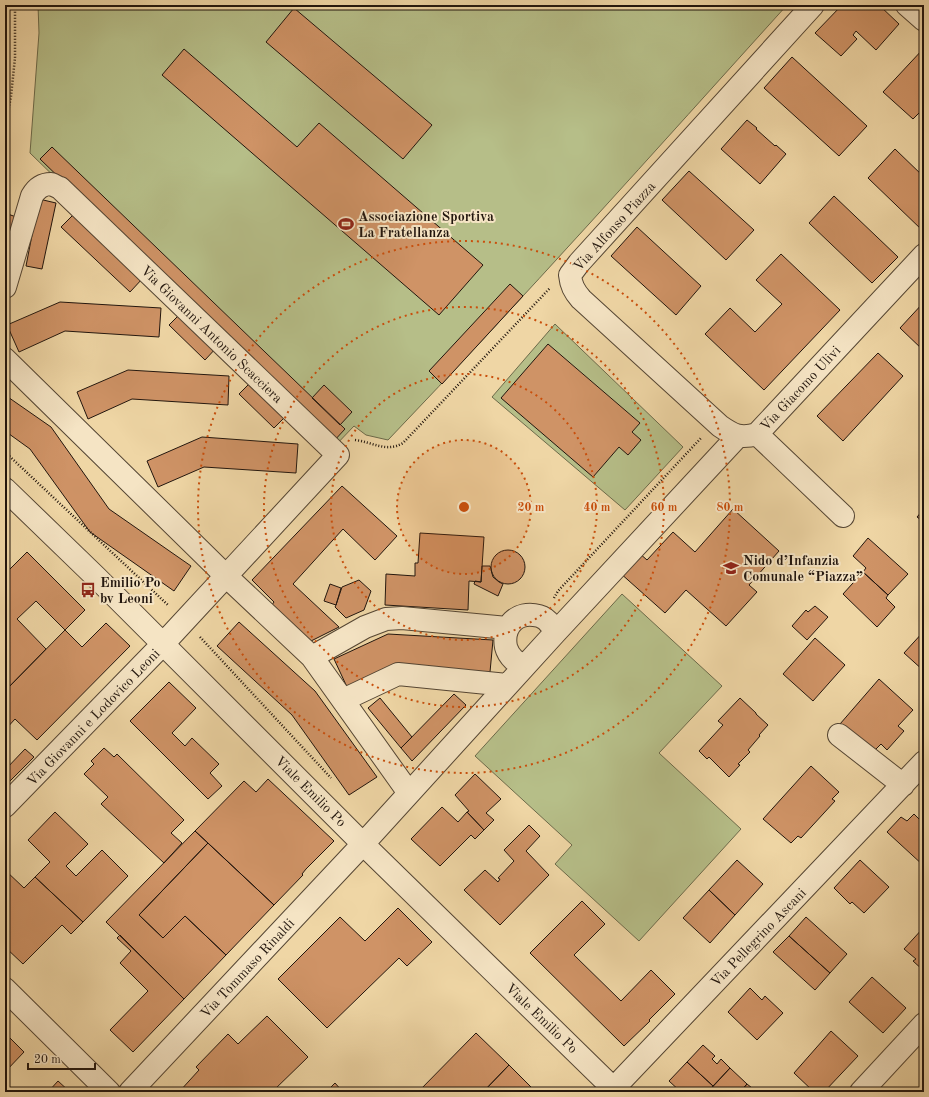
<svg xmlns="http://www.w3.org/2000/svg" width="929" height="1097" font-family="'Old Standard TT',serif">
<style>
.green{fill:#b6be88;stroke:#6c6a4a}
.building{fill:#cf9366;stroke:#21150d}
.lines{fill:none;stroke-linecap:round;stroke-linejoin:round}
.minor-casing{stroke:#544533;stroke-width:24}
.path{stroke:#21150d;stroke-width:2.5;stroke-dasharray:1 2;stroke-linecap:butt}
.minor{stroke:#f5e4c4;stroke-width:22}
.ring{fill:none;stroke:#ca4f0c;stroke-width:2;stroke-dasharray:2 4}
.labels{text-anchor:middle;stroke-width:4;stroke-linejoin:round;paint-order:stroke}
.poi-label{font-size:14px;font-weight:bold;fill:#21150d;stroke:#f5e4c4;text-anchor:start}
.street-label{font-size:14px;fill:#21150d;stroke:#f5e4c4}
.centre{fill:#ca4f0c;stroke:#f5e4c4;stroke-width:2}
.ring-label{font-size:12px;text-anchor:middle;font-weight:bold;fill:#ca4f0c;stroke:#f5e4c4;stroke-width:4;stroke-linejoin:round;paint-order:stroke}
</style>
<rect width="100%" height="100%" fill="#efd6a5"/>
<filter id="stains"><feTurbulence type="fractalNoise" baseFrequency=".005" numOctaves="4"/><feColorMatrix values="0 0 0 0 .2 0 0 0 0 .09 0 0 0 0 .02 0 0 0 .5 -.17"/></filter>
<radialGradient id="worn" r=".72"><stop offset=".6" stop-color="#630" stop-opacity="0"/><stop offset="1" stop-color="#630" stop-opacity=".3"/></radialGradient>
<path class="green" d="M38 5H787C655 151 524 298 388 440L366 435 354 426 333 448 30 153 39 33Z
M555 324 683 447 625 510 492 397Z
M622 594 722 686 659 753 741 829 639 941 555 864 572 845 475 756Z"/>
<path class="building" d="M842 5H876L877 6 879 5 899 24 876 50 856 31 853 35 857 39 841 56 815 33Z
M294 8 432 125 403 159 266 42Z
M924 48V108L913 119 883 92Z
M184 49 297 147 319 123 483 265 439 315 162 75Z
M792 57 867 126 839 156 764 88Z
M747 120 757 128 756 129 775 146 776 145 786 154 760 184 721 149Z
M52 147 345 429 333 442 40 159Z
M895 149 924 177V230L923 231 868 178Z
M689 171 754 230 726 260 662 200Z
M834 196 898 257 872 283 809 223Z
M39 199 56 203 42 269 26 266Z
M5 213 19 218 5 260Z
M74 214 143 278 130 292 61 227Z
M637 227 701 286 676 315 611 256Z
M781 254 840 310 764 390 705 334 730 308 755 332 782 304 756 280Z
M510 284 523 296 442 384 429 371Z
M60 302 161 308 159 337 65 331 19 352 7 325Z
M924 302V351L900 328Z
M182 312 217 347 205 360 169 325Z
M548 344 640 423 632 432 641 440 628 455 619 447 593 477 501 398Z
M878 353 903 376 843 441 817 416Z
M128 370 229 376 228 405 132 399 88 419 77 392Z
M252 381 287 415 274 428 239 394Z
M324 385 352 412 340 425 312 398Z
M5 395 51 427 109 509 191 566 174 591 90 532 30 449 5 431Z
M202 437 298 444 296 473 204 467 158 487 147 461Z
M342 486 397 536 375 560 343 529 293 584 339 627 309 642 269 609 274 602 252 580Z
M733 509 779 551 749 585 757 592 726 626 686 590 665 613 619 572 638 552 647 560 673 532 695 552Z
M924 509V522L917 517Z
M420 533 484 537 481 582 469 581 468 610 385 605 386 574 415 576V563H418Z
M868 538 908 574 888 595 863 572 866 568 853 556Z
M491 567a17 17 0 1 1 34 0a17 17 0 1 1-34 0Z
M27 552 85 610 65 630 36 601 17 619 46 649 5 691V568L8 571Z
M482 566H490L493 577 499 582 503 584 498 596 474 584 475 581 481 582Z
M863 572 888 595 886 598 895 607 877 627 843 594Z
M359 580 371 591 364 610 346 618 335 607 336 605 342 587Z
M330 584 341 588 336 605 324 601Z
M815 606 828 617 807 640 792 626 806 610 808 612Z
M239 622 315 691 377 777 349 795 292 715 217 646Z
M106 623 130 646 37 740 15 719 5 730V691L65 630 82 647Z
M924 631V671L904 653Z
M388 634 493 640 490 672 393 666 347 687 334 659Z
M815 638 845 665 813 701 783 674Z
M879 679 913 710 898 726 904 731 887 750 881 744 872 753 840 724Z
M169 682 196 708 172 733 185 746 192 738 219 764 210 773 222 786 208 799 130 721Z
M454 694 466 705 412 761 401 748Z
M380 698 412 737 401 748 368 708Z
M740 698 756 713V714L768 725 759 735 760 736 748 750 750 752 738 764 740 765 729 777 709 757 707 759 699 751 723 725 718 721Z
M104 748 114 757 117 754 184 820 171 833 182 843 164 863 101 804 108 797 84 774 94 764 91 761Z
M25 749 34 757 5 786V770Z
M811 766 839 792 832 799 835 801 801 838 798 836 791 843 763 819Z
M475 774 501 799 486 813 494 820 484 830 467 812 469 811 455 795Z
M268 779 334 841 306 869 302 874 303 875 274 905 195 831 244 781 256 792Z
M442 807 458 822 467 812 484 830 475 839 471 835 440 866 411 839Z
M55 812 88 844 66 866 76 876 102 850 128 876 83 922 35 877 50 862 28 840Z
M914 814 924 824V866L887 832 901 817 907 821Z
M529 825 540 836 526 851 549 875 500 925 464 890 485 870 498 882 500 879 498 878 514 861 504 850Z
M195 831 208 843 139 915 163 938 185 916 226 955 184 999 106 922Z
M208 843 274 905 226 955 185 916 163 938 139 915Z
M737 860 763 884 735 915 709 890Z
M860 860 889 887 864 913 852 902 850 904 834 888Z
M5 870 24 888 35 877 83 922 71 934 62 925 23 964 5 947Z
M709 890 735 915 710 943 683 918Z
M582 901 605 924 574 955 621 1001 651 970 675 994 649 1020 650 1021 624 1046 530 953Z
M398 908 432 942 407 966 399 958 327 1028 278 979 340 917 365 941Z
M806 917 847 954 830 973 789 936Z
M924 927V971L913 961 916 959 904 949Z
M120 935 184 999 133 1052 110 1030 148 991 120 963 131 951 117 938Z
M789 936 830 973 815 990 773 952Z
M872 977 906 1008 883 1033 849 1002Z
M750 988 762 1000 765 996 783 1013 757 1040 728 1012Z
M267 1016 308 1057 272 1092H179L199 1070 196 1067 228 1034 238 1044Z
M831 1031 858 1056 824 1092H814L794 1073Z
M5 1033 24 1052 5 1072Z
M476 1033 509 1065 483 1092H418Z
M703 1045 715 1056 712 1059 717 1064 721 1059 730 1068 713 1086 687 1062Z
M687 1062 713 1086 708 1092H681L669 1081Z
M509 1065 536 1092H483Z
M730 1068 747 1084 740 1092H708Z
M58 1081 70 1092H48Z
M335 1083 343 1092H326Z
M747 1084 757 1092H740Z"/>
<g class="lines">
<defs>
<path id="minor" d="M907 5 924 20
M5 287 32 196C36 189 42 184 51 184 54 185 57 187 60 188L338 455 163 644 5 806
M5 359 226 576 312 657 409 793
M757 434C740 439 733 435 720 426L581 299C574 291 571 285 570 275L579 263 813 5
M5 489 97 578 363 844 617 1092
M843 516 757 434 924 255
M312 657 365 627 386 619 402 618 507 628
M525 666C522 664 517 662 514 660 511 657 507 651 506 647 502 626 517 610 539 616 543 617 548 621 551 625 553 627 554 631 555 633
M343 700 398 674 507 685
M839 735 903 785
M5 989 109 1092
M614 1088 924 762
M130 1092 363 844 555 633 738 436
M861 1092 924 1024"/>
</defs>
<use href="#minor" class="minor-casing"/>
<path class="path" d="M5 129 11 96 15 58V5
M355 440C373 442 386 453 403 443L550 288
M5 452 169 606
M554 598 558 591 701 438
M200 637 331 778"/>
<use href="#minor" class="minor"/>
</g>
<circle cx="464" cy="507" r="67" fill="#ca4f0c" fill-opacity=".12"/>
<g class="ring">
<circle cx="464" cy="507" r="67"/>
<circle cx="464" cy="507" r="133"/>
<circle cx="464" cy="507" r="200"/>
<circle cx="464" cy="507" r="266"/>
</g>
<defs>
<symbol id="stadium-bare" viewBox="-9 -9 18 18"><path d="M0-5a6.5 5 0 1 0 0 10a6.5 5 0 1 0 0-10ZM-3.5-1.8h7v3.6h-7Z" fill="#8f2418" stroke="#f5e4c4" stroke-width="2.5" paint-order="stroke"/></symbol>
<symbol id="school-bare" viewBox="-9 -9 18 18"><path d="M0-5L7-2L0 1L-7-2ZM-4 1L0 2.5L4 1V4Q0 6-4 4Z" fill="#8f2418" stroke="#f5e4c4" stroke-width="2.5" paint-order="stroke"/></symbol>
<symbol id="bus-bare" viewBox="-9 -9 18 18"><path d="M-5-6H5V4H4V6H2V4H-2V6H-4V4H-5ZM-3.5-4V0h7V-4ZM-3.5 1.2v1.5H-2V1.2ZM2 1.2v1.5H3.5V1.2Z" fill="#8f2418" stroke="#f5e4c4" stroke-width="2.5" paint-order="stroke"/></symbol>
</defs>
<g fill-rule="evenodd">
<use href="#stadium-bare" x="335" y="213" width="22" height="22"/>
<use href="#school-bare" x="720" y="557" width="22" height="22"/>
<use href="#bus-bare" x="77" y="579" width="22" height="22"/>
</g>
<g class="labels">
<g class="poi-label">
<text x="358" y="221">Associazione Sportiva<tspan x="358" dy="16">La Fratellanza</tspan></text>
<text x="743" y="565">Nido d’Infanzia<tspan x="743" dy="16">Comunale “Piazza”</tspan></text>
<text x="100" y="587">Emilio Po<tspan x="100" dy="16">bv Leoni</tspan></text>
</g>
<g class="street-label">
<text transform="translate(614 226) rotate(-48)" y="5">Via Alfonso Piazza</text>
<text transform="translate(212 334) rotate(44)" y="5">Via Giovanni Antonio Scacciera</text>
<text transform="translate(800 388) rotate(-47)" y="5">Via Giacomo Ulivi</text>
<text transform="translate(93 717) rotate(-46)" y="5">Via Giovanni e Lodovico Leoni</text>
<text transform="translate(311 791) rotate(45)" y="5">Viale Emilio Po</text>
<text transform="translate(758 937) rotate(-46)" y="5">Via Pellegrino Ascani</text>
<text transform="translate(247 968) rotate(-47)" y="5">Via Tommaso Rinaldi</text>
<text transform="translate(542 1018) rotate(44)" y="5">Viale Emilio Po</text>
</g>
</g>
<circle cx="464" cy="507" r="6" class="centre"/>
<g class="ring-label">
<text x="531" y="511">20 m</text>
<text x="597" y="511">40 m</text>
<text x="664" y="511">60 m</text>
<text x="730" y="511">80 m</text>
</g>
<rect width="929" height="1097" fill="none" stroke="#efd6a5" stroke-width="20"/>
<rect x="6" y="6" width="917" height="1085" fill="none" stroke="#21150d" stroke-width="2"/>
<rect x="10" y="10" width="909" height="1077" fill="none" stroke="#21150d"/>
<path d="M28 1063v6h67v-6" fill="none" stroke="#21150d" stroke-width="2"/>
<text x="34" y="1063" font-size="12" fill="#21150d" stroke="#f5e4c4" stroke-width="3" paint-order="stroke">20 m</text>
<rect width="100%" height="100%" filter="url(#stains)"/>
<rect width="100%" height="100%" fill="url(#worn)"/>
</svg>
